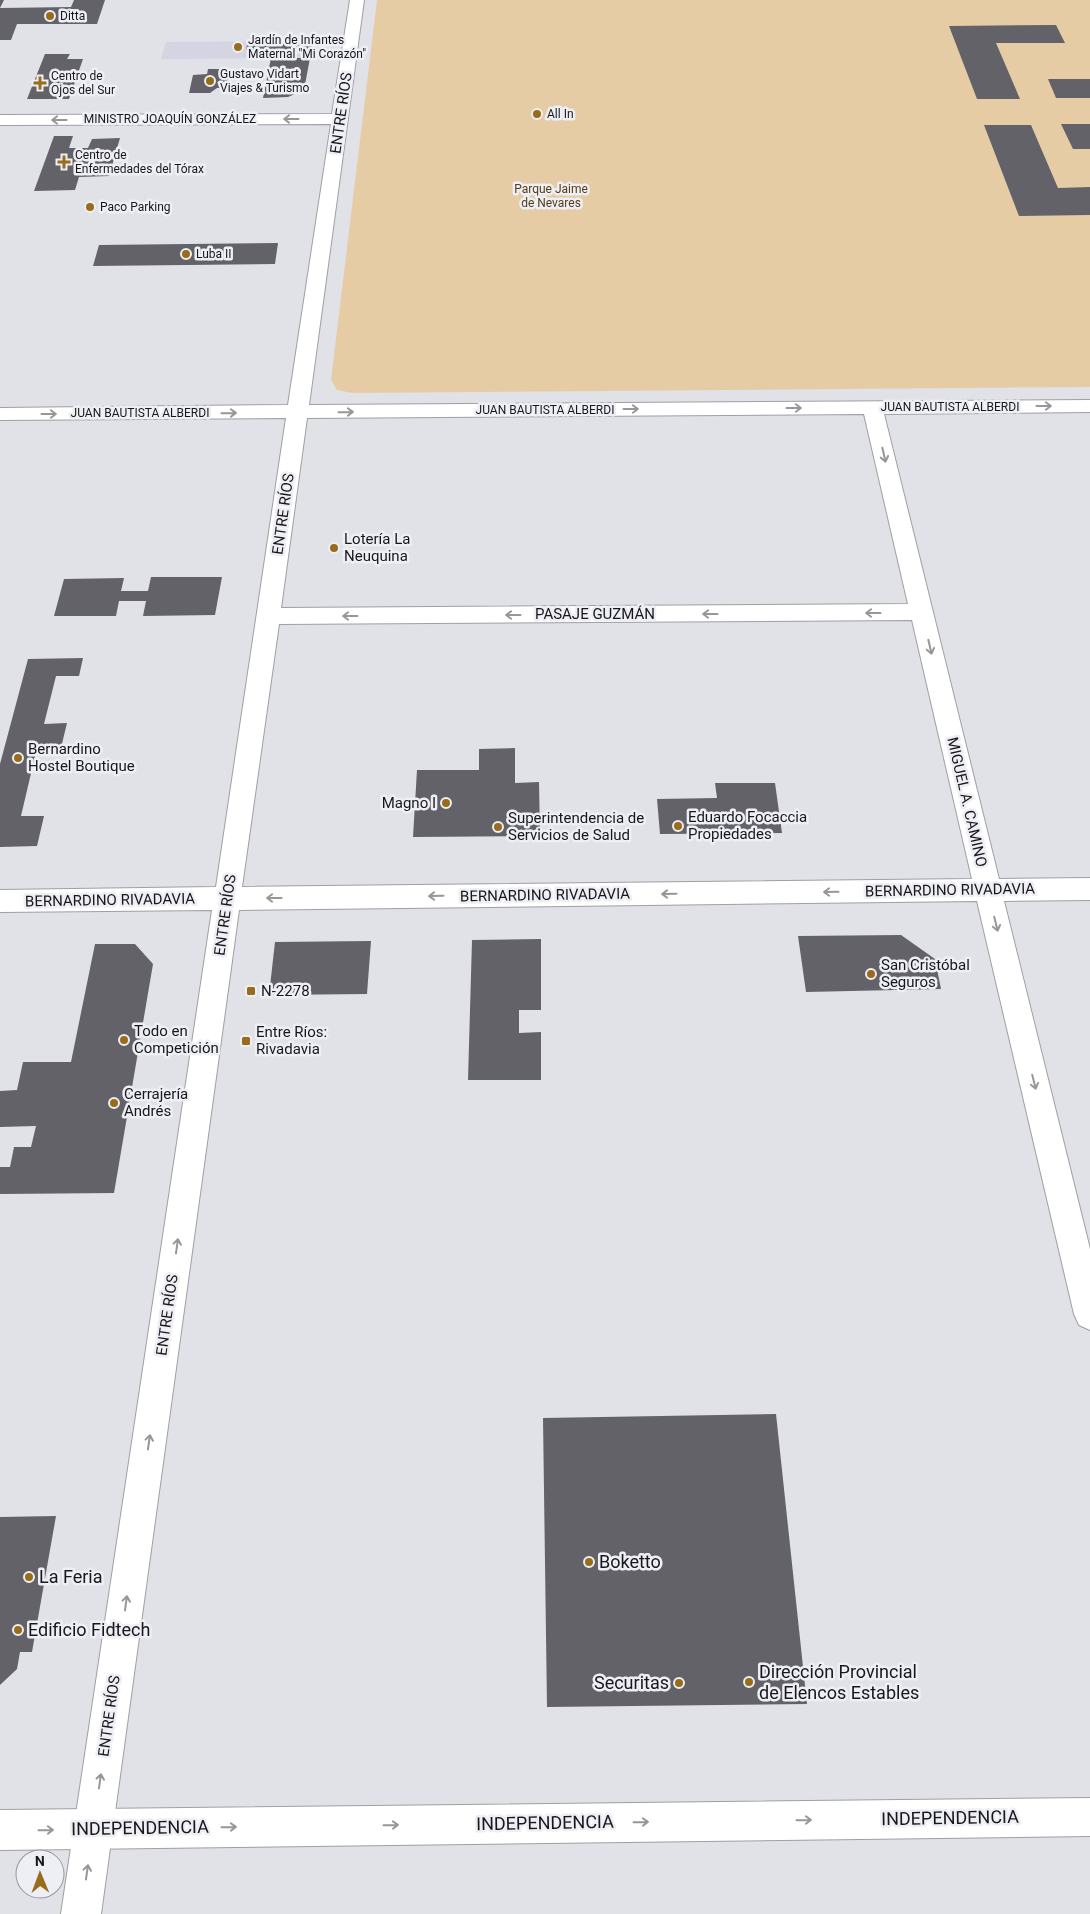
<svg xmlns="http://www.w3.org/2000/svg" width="1090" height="1914" font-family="Roboto,sans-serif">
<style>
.built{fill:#d4d4e2}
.green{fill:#e6cca5}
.building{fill:#626268}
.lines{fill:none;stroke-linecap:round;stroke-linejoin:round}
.minor-casing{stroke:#9f9fa5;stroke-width:2}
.major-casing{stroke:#9f9fa5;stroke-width:2}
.minor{fill:#fff;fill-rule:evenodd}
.major{fill:#fff;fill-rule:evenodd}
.oneway{stroke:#979798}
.poi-dot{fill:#986c1a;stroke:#eeeef5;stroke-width:2}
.labels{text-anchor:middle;stroke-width:5;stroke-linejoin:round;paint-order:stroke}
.far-poi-label{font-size:12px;fill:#18181b;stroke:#eeeef5;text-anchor:start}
.far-street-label{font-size:12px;fill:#18181b;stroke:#eeeef5}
.far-park-label{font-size:12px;fill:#553d16;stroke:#eeeef5}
.street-label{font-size:15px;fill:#18181b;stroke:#eeeef5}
.poi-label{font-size:15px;fill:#18181b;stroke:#eeeef5;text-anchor:start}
.near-poi-label{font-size:18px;fill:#18181b;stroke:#eeeef5;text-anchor:start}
.near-street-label{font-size:18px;fill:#18181b;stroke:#eeeef5}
</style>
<rect width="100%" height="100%" fill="#e1e1e8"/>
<path class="built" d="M313 41 310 58 161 59 166 42Z"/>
<path class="green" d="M377 0H1090V387L352 393 337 390 331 380Z"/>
<path class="building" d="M0 0H4L0 8 71 7 74 0H105L97 24H17L11 40H0Z
M1056 25 1065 43H996L1020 99H977L949 26Z
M248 41H313L311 52H293L292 58H310L304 90 288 97 263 98 271 58H258L259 55H249L250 50H246Z
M45 54H70L67 59H83L69 99H27Z
M208 69H230L226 88H217L210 93H189L193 75 207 74Z
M1048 79H1090V98H1056Z
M1061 124H1090V149H1073Z
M984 125H1031L1058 188 1090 187V215L1019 216Z
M54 136H73L69 148H88L92 139 120 138 109 176 79 177 75 190 34 191Z
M278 243 275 264 93 266 99 245Z
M151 577H222L215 615 143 616 146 601H119L116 616H54L64 579 124 578 121 591H148Z
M83 658 79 676H56L44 724 67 723 60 752H36L21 816H44L37 846 0 847V764L28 659Z
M515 748V783L539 782 540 836 413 837 417 770H479V749Z
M715 783H775L782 833 660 834 657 799 717 798Z
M901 935 935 959 941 989 806 992 798 936Z
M541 939V1010H519V1033L541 1032V1080H468L472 940Z
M371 941 367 994 269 995 275 942Z
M95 944H135L153 964 114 1193 0 1194V1167H10L14 1147H31L36 1126 0 1127V1091L17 1090 23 1062H71Z
M776 1414 807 1704 547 1707 543 1418Z
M56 1516 32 1652H20L17 1669 0 1685V1517Z"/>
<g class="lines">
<defs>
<path id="minor" d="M350 0H364L309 405 1090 400V412L884 414 999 879 1090 878V900L1004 901 1090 1249V1330L1079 1325 1074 1314 977 901 239 910 101 1914H61L212 910 0 912V890L216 887 286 418 0 420V408L288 405 331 124 0 125V115L332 114ZM864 414 908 604 281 608 307 418ZM912 620 972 879 242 887 279 624Z"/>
<path id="major" d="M1090 1798V1836L0 1850V1810Z"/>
</defs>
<use href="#minor" class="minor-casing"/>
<use href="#major" class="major-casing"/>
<use href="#minor" class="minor"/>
<use href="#major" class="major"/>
</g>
<defs><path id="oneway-shaft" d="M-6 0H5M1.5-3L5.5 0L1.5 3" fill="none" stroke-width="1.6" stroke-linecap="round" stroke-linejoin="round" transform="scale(1.25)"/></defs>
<g class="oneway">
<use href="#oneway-shaft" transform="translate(291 119) rotate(180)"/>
<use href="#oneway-shaft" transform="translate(59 120) rotate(180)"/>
<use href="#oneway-shaft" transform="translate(1044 406)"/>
<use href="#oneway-shaft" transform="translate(794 408)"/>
<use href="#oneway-shaft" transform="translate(631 409)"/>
<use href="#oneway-shaft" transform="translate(346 412) rotate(-1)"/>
<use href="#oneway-shaft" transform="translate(229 413) rotate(-1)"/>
<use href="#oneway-shaft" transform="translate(49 414)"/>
<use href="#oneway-shaft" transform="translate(884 455) rotate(77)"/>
<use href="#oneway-shaft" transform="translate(873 613) rotate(180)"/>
<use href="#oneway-shaft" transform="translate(710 614) rotate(180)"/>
<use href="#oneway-shaft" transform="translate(513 615) rotate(180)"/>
<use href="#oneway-shaft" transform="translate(350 616) rotate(180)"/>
<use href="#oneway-shaft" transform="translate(930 647) rotate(77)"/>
<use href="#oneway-shaft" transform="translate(831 892) rotate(179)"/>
<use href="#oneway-shaft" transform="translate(669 894) rotate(179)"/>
<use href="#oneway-shaft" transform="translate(436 896) rotate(179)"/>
<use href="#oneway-shaft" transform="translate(274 898) rotate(180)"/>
<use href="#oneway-shaft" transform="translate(996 924) rotate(76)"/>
<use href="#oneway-shaft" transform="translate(1034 1082) rotate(76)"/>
<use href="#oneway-shaft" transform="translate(177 1246) rotate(-82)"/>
<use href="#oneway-shaft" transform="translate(149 1442) rotate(-82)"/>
<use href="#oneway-shaft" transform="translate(126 1603) rotate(-82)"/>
<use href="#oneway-shaft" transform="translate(100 1781) rotate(-82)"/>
<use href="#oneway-shaft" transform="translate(804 1820) rotate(-1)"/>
<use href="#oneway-shaft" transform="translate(641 1822) rotate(-1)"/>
<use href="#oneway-shaft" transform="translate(391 1825) rotate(-1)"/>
<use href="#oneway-shaft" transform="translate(229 1827) rotate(-1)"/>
<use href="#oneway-shaft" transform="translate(46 1830) rotate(-1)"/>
<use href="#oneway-shaft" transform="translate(87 1872) rotate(-82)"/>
</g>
<g class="poi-dot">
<circle cx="50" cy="16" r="5"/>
<circle cx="238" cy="47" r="5"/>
<circle cx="210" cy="81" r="5"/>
<path d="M37.5 75.5h5v5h5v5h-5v5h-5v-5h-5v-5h5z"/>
<circle cx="537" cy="114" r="5"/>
<path d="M61.5 154.5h5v5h5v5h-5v5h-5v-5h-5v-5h5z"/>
<circle cx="90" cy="207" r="5"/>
<circle cx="186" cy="254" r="5"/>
<circle cx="334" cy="548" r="5"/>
<circle cx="18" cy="758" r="5"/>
<circle cx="446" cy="803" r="5"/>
<circle cx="678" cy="826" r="5"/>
<circle cx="498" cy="827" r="5"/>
<circle cx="871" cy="974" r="5"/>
<rect x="246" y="986" width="10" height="10" rx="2.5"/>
<circle cx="124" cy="1040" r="5"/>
<rect x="241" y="1036" width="10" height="10" rx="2.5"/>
<circle cx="114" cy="1103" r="5"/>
<circle cx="589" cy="1562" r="5"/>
<circle cx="29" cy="1577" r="5"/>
<circle cx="18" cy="1630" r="5"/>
<circle cx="749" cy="1682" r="5"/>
<circle cx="679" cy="1683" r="5"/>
</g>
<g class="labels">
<g class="far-poi-label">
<text x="60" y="20">Ditta</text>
<text x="248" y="44">Jardín de Infantes<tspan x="248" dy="14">Maternal "Mi Corazón"</tspan></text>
<text x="220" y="78">Gustavo Vidart<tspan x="220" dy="14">Viajes &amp; Turismo</tspan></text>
<text x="51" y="80">Centro de<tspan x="51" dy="14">Ojos del Sur</tspan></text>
<text x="547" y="118">All In</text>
<text x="75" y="159">Centro de<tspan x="75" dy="14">Enfermedades del Tórax</tspan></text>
<text x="100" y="211">Paco Parking</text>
<text x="196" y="258">Luba II</text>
</g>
<g class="far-street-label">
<text x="170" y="123">MINISTRO JOAQUÍN GONZÁLEZ</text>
<text x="950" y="411">JUAN BAUTISTA ALBERDI</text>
<text x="545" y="414">JUAN BAUTISTA ALBERDI</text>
<text x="140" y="417">JUAN BAUTISTA ALBERDI</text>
</g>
<g class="far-park-label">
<text x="551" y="193">Parque Jaime<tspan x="551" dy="14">de Nevares</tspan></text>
</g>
<g class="street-label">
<text transform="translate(341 113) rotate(-82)" y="5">ENTRE RÍOS</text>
<text transform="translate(283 514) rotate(-82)" y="5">ENTRE RÍOS</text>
<text x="595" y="619">PASAJE GUZMÁN</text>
<text transform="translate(967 802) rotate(77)" y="5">MIGUEL A. CAMINO</text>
<text transform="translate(950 890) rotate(-1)" y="5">BERNARDINO RIVADAVIA</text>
<text transform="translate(545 895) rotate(-1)" y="5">BERNARDINO RIVADAVIA</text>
<text transform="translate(110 900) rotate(-1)" y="5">BERNARDINO RIVADAVIA</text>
<text transform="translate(225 915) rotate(-82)" y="5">ENTRE RÍOS</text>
<text transform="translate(167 1315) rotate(-82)" y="5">ENTRE RÍOS</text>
<text transform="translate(109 1716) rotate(-82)" y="5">ENTRE RÍOS</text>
</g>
<g class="poi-label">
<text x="344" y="544">Lotería La<tspan x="344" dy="17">Neuquina</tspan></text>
<text x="28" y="754">Bernardino<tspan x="28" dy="17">Hostel Boutique</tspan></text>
<text x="436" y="808" text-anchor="end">Magno I</text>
<text x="688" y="822">Eduardo Focaccia<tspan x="688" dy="17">Propiedades</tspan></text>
<text x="508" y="823">Superintendencia de<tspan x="508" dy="17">Servicios de Salud</tspan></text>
<text x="881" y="970">San Cristóbal<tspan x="881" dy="17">Seguros</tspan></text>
<text x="261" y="996">N-2278</text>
<text x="134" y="1036">Todo en<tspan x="134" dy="17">Competición</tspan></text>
<text x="256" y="1037">Entre Ríos:<tspan x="256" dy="17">Rivadavia</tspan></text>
<text x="124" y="1099">Cerrajería<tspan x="124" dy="17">Andrés</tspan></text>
</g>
<g class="near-poi-label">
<text x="599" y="1568">Boketto</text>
<text x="39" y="1583">La Feria</text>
<text x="28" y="1636">Edificio Fidtech</text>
<text x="759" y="1678">Dirección Provincial<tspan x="759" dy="21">de Elencos Estables</tspan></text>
<text x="669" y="1689" text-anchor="end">Securitas</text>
</g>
<g class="near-street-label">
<text transform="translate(950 1818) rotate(-1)" y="6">INDEPENDENCIA</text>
<text transform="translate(545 1823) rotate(-1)" y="6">INDEPENDENCIA</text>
<text transform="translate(140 1828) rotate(-1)" y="6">INDEPENDENCIA</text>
</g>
</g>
<g transform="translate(40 1874) rotate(359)"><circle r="24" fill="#eeeef5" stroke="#98989e"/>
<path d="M0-4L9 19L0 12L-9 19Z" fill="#986c1a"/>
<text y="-8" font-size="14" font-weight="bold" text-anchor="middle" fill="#18181b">N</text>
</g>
</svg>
